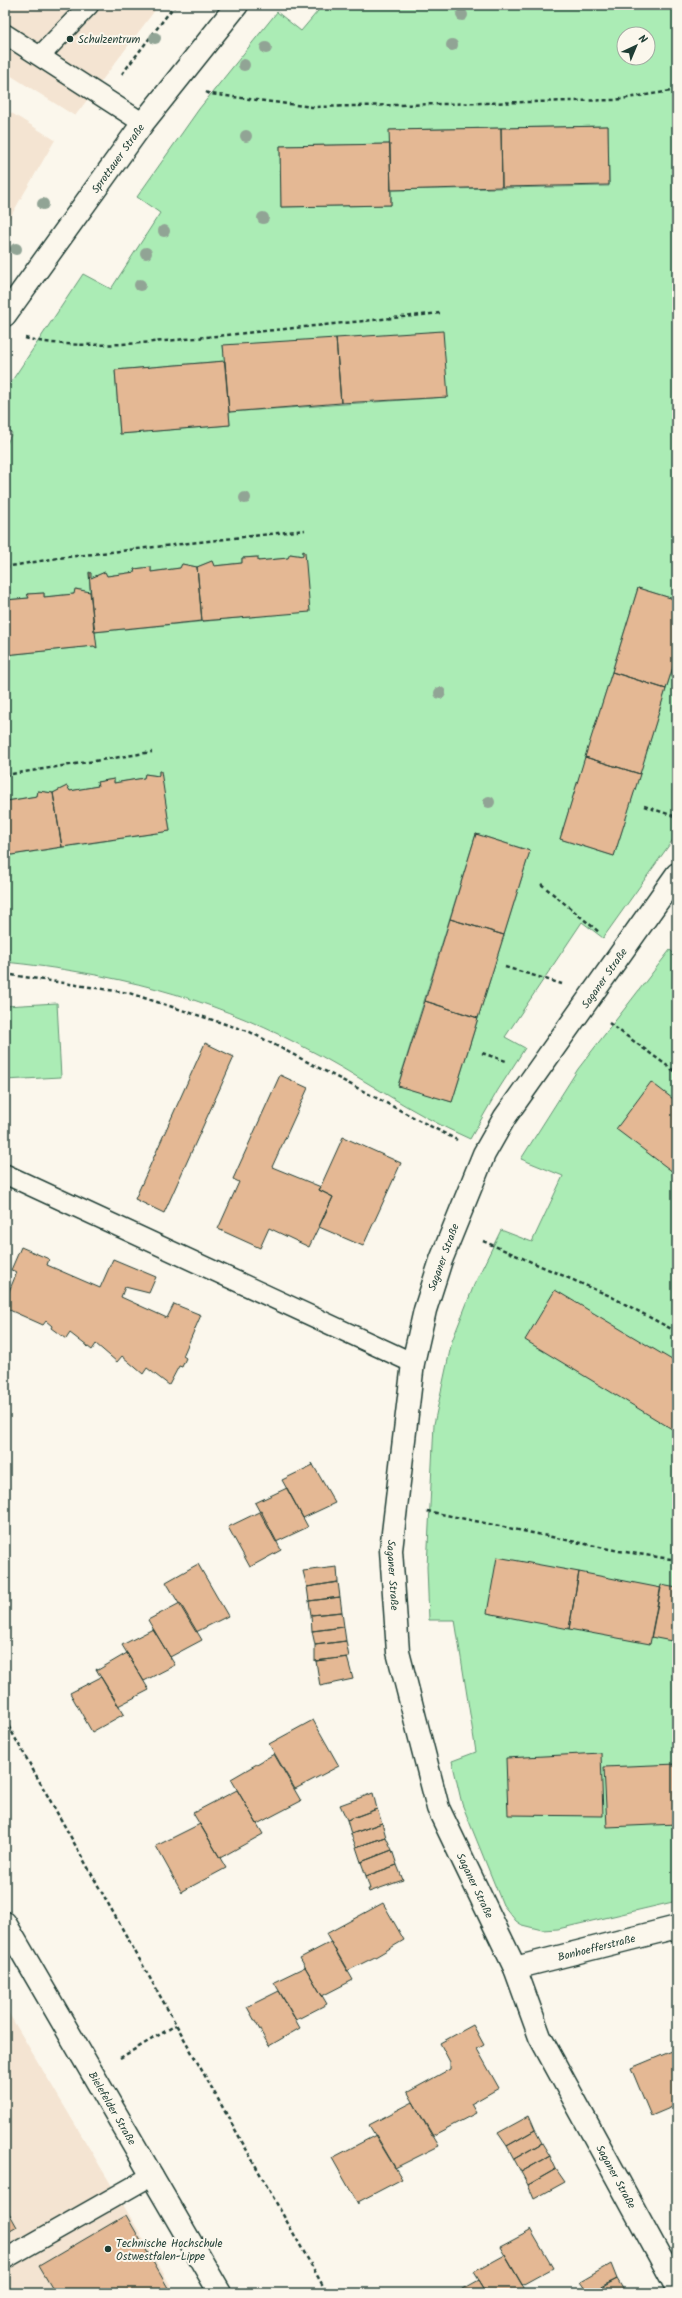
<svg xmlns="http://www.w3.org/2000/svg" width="682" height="2298" font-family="Kalam,sans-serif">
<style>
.built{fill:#f4e4d2}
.green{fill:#abecb5;stroke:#659474;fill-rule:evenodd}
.building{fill:#e4b894;stroke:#1f3d34}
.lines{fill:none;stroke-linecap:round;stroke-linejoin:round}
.service-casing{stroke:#1f3d34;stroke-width:22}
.minor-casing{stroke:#1f3d34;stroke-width:25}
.secondary-casing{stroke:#1f3d34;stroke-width:25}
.path{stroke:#1f3d34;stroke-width:2.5;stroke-dasharray:4 3;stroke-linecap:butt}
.service{stroke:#fbf7ec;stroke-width:19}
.minor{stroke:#fbf7ec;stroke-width:22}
.secondary{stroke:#fbf7ec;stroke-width:22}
.tree{fill:#91a495}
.poi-dot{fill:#1f3d34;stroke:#fbf7ec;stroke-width:1.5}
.labels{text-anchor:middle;stroke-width:4;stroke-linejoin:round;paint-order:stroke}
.poi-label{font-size:11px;fill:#1f3d34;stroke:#fbf7ec;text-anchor:start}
.street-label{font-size:11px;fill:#1f3d34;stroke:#fbf7ec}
</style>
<rect width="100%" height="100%" fill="#fbf7ec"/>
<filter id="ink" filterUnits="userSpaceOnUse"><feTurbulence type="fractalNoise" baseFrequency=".025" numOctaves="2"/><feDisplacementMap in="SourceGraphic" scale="8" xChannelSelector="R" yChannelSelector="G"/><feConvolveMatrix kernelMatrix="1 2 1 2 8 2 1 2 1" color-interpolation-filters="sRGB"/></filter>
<g filter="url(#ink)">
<path class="built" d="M5 5H159L75 116 5 72Z
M5 109 55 140 5 226Z
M5 2007 128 2213 175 2293H5Z"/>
<path class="green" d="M323 5H677V600L638 588 560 839 614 856 677 654V834L603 938 582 922 505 1037 525 1048 498 1090 470 1139C410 1113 358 1074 300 1045 204 995 112 973 5 962V856L170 831 160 771H159V776L145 774 144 778 114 783V779L97 782 98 786 70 791 67 786 53 793 38 791 37 796 7 801V797H5V655L94 646 96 648 94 632 310 611 303 551V556L290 554 288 558 258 561 257 557 242 558V563L214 566 212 561 197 567 182 564 180 568 151 572V567L134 569 135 572 107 576 105 572 91 578 89 573 90 592 76 589 74 594 44 597V593L27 594 29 598 5 600V447L12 433 5 428V391L83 274 111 289 160 213 137 197 199 109 277 12 301 31ZM624 34H648V58H624ZM608 126 609 186 391 190V205L281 207 280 146 390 144V130ZM223 345 447 397 229 412 230 425 120 434 115 370 225 361ZM476 834 530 851 452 1102 398 1085Z
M670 950 677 956V1901L558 1929 542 1930 522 1925 516 1921 503 1905 462 1804 452 1761 476 1752 455 1620H429L427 1567 434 1424 452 1341 474 1285 501 1230 532 1242 563 1176 521 1159 578 1069Z
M57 1003 61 1077 5 1080V1006Z"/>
<path class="building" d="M608 126 609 185 502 187 501 128Z
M501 128 502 187 391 190 389 130Z
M390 144 391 205 281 207 280 146Z
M443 331 448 397 341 403 336 338Z
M336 338 341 403 229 412 223 345Z
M225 361 230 425 120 434 115 370Z
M303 551 305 552 310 612 202 621 197 567 212 561 214 566 242 563V558L258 557V561L288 558 290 554 303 556Z
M182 564 197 567 202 621 94 632 89 572 91 573V578L105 572 107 576 135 572 134 569 151 567V572L180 568Z
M638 588 677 600V654L666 689 612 672Z
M75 589 90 592 97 648 94 646 5 655V600L29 598 27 594 44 593V597L74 594Z
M612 672 666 689 640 774 585 757Z
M585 757 640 774 614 856 560 839Z
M159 771H161L170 831 62 847 53 793 67 786 70 791 98 786 97 782 114 779V783L144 778 145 774 159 776Z
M38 791 53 793 62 847 5 856V797H7V801L37 796Z
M476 834 530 851 504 935 450 919Z
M450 919 504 935 478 1018 425 1001Z
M425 1001 478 1018 452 1102 398 1086Z
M205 1043 234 1057 164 1213 135 1199Z
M280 1075 308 1088 272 1167 321 1187 319 1190 333 1197 309 1247 269 1228 260 1248 218 1229 239 1182 233 1179Z
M651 1082 677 1102V1175L616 1129Z
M343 1137 401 1163 363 1246 319 1227 333 1197 319 1190Z
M21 1247 49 1259 47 1265 100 1288 113 1259 156 1277 149 1293 125 1287 121 1297 167 1318 174 1304 201 1315 183 1356 186 1358 182 1367 179 1366 169 1385 147 1368 143 1374 122 1356 117 1362 96 1344 92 1350 70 1333 66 1339 51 1328 52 1326 46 1321 43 1325 5 1308V1301L17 1272 11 1270Z
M555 1290 677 1363V1432L525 1340Z
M312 1463 335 1503 303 1518 282 1480 313 1465Z
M287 1488 308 1527 276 1542 255 1503Z
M261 1511 281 1550 250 1567 228 1527Z
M497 1557 579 1572 569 1629 487 1613Z
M198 1564 228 1616 196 1632 166 1582Z
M337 1567 338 1582 307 1587 303 1571Z
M579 1572 661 1588 650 1644 569 1629Z
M338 1582 340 1597 309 1601 307 1587Z
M661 1585 677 1588V1642L651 1637Z
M340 1597 342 1612 311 1615 309 1601Z
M180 1603 202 1640 170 1657 148 1620Z
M342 1612 344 1627 312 1631 311 1615Z
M344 1627 346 1641 315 1645 312 1631Z
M153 1629 175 1665 144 1681 122 1645Z
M346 1641 349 1657 315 1661V1645Z
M127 1653 149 1690 118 1706 96 1669 98 1670Z
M347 1657 353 1679 320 1686 316 1661Z
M101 1677 124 1714 92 1732 70 1693Z
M313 1720 339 1766 295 1789 269 1744Z
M601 1753 603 1816 508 1815 506 1758Z
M274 1754 301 1801 257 1824 231 1779Z
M677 1764V1824L607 1827 604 1767Z
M237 1790 263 1834 220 1858 193 1813Z
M373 1793 377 1809 347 1820 340 1805Z
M377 1809 382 1823 351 1834 347 1820Z
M382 1823 386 1837 356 1847 351 1834Z
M200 1824 226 1868 183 1891 182 1893 156 1846Z
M386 1837 392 1850 361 1862 356 1847Z
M392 1850 397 1865 366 1876 361 1862Z
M397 1865 403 1880 369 1892 368 1889H370L366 1876Z
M383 1903 404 1940 377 1956 347 1971 326 1934Z
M331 1942 353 1980 322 1996 300 1958Z
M305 1967 327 2004 296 2020 274 1982Z
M279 1991 300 2028 269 2046 247 2007Z
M473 2025 484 2045 477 2049 499 2088 471 2104 476 2113 432 2136 407 2091 408 2092 450 2069V2062L440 2043Z
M677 2049V2105L651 2116 631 2068Z
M413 2102 439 2146 395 2168 369 2125Z
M529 2116 535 2130 507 2146 498 2133Z
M535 2130 542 2143 514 2159 507 2146Z
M376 2135 402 2179 358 2202V2204L332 2158Z
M542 2143 550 2156 521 2172 514 2159Z
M550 2156 556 2169 528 2185 521 2172Z
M556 2169 565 2182 534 2199 528 2185Z
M8 2211 17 2227 5 2234V2213Z
M126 2215 171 2293H55L39 2266Z
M530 2229 553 2268 522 2285 500 2247 530 2231Z
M505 2255 527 2293H487L474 2272Z
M611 2264 617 2279 588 2293 580 2282Z
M617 2279 625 2292 592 2293Z
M479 2280 487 2293H456Z"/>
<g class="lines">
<defs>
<path id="service" d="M5 34 143 123
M40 56 89 5
M5 1174 413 1363
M5 2259 153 2175"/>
<g id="minor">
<path id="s1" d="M5 315 143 123 237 5"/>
<path id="s2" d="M677 874 505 1117 484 1154 441 1260 425 1310 413 1363 391 1550 398 1652 438 1808 515 1968 540 2037 677 2288"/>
<path id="s3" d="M515 1968 677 1927"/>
</g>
<g id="secondary">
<path id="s4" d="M5 1923 220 2293"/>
</g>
</defs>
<use href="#service" class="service-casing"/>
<use href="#minor" class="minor-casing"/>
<use href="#secondary" class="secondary-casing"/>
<path class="path" d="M122 74 175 5
M206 92 210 94 312 107 615 100 677 90
M25 338C78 352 162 341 217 336 292 328 366 321 440 313
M5 567 58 558 305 530
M672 722 677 723
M5 775 152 752
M644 806 677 817
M541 884 599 932
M505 967 562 984
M5 974 129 993 250 1032 457 1140
M609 1023 677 1073
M482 1053 506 1061
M483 1241 610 1296 677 1332
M427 1511 619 1551 677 1560
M5 1720 327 2293
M120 2058 176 2025"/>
<use href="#service" class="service"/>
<use href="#minor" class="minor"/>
<use href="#secondary" class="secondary"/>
</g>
<g class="tree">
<circle cx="462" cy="15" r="6"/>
<circle cx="155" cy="38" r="6"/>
<circle cx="452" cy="45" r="6"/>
<circle cx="266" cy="48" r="6"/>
<circle cx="244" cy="65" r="6"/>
<circle cx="246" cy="136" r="6"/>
<circle cx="43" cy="204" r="6"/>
<circle cx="263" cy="218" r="6"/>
<circle cx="164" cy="231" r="6"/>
<circle cx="16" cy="249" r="6"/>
<circle cx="146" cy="253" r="6"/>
<circle cx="140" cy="285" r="6"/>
<circle cx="245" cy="498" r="6"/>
<circle cx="440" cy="693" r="6"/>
<circle cx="489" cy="802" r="6"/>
</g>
</g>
<g class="poi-dot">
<circle cx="70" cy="39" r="4"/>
<circle cx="108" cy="2249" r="4"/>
</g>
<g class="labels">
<g class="poi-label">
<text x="78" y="43">Schulzentrum</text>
<text x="116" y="2247">Technische Hochschule<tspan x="116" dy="13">Ostwestfalen-Lippe</tspan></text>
</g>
<g class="street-label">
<text dy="4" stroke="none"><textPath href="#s1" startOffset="193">Sprottauer Straße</textPath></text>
<text transform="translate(604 978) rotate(-55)" y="4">Saganer Straße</text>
<text transform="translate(443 1257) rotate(-70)" y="4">Saganer Straße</text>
<text dy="4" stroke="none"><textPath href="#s2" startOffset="775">Saganer Straße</textPath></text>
<text dy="4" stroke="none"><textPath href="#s2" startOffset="1099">Saganer Straße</textPath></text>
<text dy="4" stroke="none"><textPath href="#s3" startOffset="84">Bonhoefferstraße</textPath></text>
<text dy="4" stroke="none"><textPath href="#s4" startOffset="214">Bielefelder Straße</textPath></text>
<text dy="4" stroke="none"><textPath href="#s2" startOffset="1423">Saganer Straße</textPath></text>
</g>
</g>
<rect width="682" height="2298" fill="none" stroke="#fbf7ec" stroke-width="20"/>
<rect x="10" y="10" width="662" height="2278" fill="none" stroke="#1f3d34" stroke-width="1.5" filter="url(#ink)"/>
<g transform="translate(636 46) rotate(44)"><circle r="19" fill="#fbf7ec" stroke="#a3ada2"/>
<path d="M0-3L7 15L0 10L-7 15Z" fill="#1f3d34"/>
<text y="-6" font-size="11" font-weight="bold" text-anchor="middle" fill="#1f3d34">N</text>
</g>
</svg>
